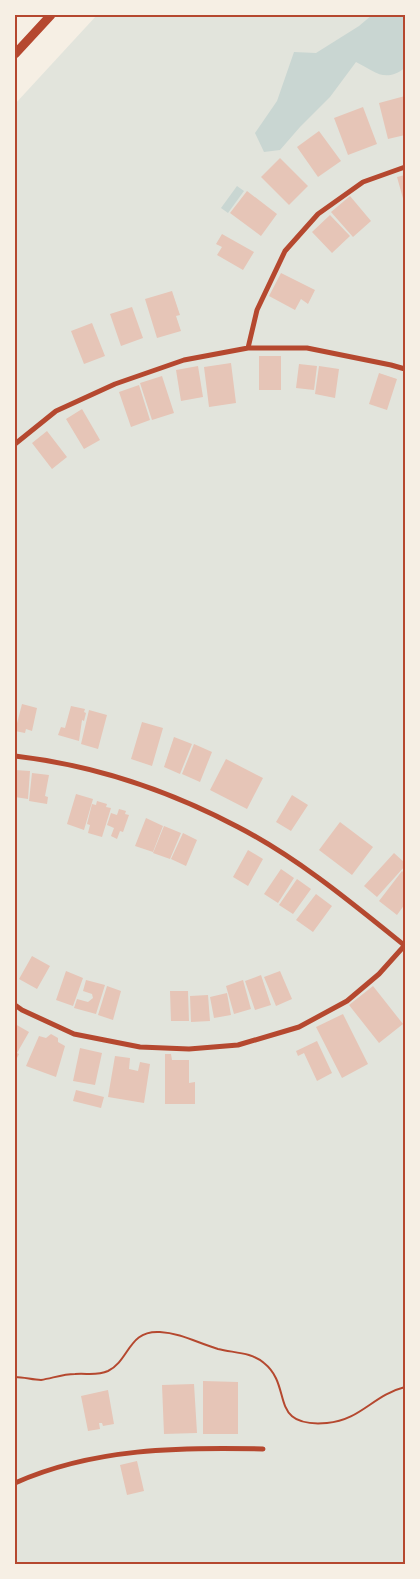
<svg xmlns="http://www.w3.org/2000/svg" width="420" height="1579" font-family="'Open Sans',sans-serif">
<style>
.green{fill:#e2e4dc}
.water{fill:#c9d6d2}
.building{fill:#e6c5b7}
.lines{fill:none;stroke-linecap:round;stroke-linejoin:round}
.path{stroke:#b5482f;stroke-width:2}
.minor{stroke:#b5482f;stroke-width:5}
.primary{stroke:#b5482f;stroke-width:9}
.neatline{fill:none;stroke:#b5482f;stroke-width:2}
</style>
<rect width="100%" height="100%" fill="#f6efe4"/>
<path class="green" d="M97 15H405V1564H15V104Z"/>
<path class="water" d="M372 15H405V68C384 83 376 72 356 62L330 97 300 127 280 150 264 152 255 133 277 101 294 52 316 53 359 26Z
M237 186 244 191 228 213 221 208Z"/>
<path class="building" d="M405 96V135L388 139 379 103Z
M363 107 377 144 348 155 334 118Z
M319 131 341 161 318 177 297 147Z
M280 158 308 186 289 205 261 177Z
M405 175V201L404 202 397 177Z
M247 191 277 214 261 236 230 213Z
M350 196 371 221 353 237 331 212Z
M330 215 350 236 332 253 312 232Z
M222 234 254 252 243 270 217 255 222 247 216 244Z
M281 273 315 290 308 304 301 299 295 310 269 296Z
M172 291 180 315 176 316 181 331 157 338 145 299Z
M132 307 143 338 121 346 110 314Z
M92 323 105 356 84 364 71 331Z
M259 356H281V390H259Z
M231 363 236 403 209 407 204 367Z
M299 364 317 366 314 390 296 388Z
M198 366 203 397 181 401 176 370Z
M319 366 339 369 335 398 315 394Z
M379 373 397 379 387 410 369 404Z
M162 376 174 413 152 420 140 383Z
M139 385 150 420 131 427 119 392Z
M82 409 100 440 84 449 66 419Z
M47 431 67 457 52 469 32 443Z
M22 704 37 708 32 731 26 729 25 733 15 731Z
M71 706 85 709 84 712 86 713 84 721 82 720 79 741 58 735 61 727 65 728Z
M89 710 107 715 98 749 81 744Z
M142 722 163 728 152 766 131 759Z
M174 737 192 744 180 774 164 767Z
M194 744 212 752 200 782 182 774Z
M226 759 263 778 247 809 210 790Z
M15 770 30 771 28 799 15 797Z
M32 773 49 775 45 796 48 797 47 804 29 801Z
M76 794 93 799 84 830 67 824Z
M292 795 308 805 291 831 276 822Z
M97 801 107 804 106 807 111 808 102 837 88 833 90 825 87 824 92 804 96 805Z
M119 809 126 811 125 814 129 815 123 832 120 831 117 839 111 836 114 828 107 825 111 813 117 815Z
M146 818 163 826 153 852 135 846Z
M340 822 373 847 352 875 319 850Z
M164 826 181 833 170 859 153 853Z
M183 833 197 840 186 866 171 859Z
M248 850 263 859 248 886 233 877Z
M394 853 405 863V866L377 897 364 886Z
M281 869 294 878 278 903 264 894Z
M402 871 405 874V904L397 915 379 901Z
M297 879 311 889 293 914 279 905Z
M316 894 332 906 313 932 296 920Z
M32 956 50 966 37 989 19 979Z
M66 971 83 978 73 1006 56 1000Z
M280 971 292 999 276 1006 264 977Z
M261 975 271 1005 255 1010 245 981Z
M86 980 105 985 96 1014 74 1008 77 999 88 1002 93 998 92 994 83 991Z
M243 980 251 1009 234 1014 226 986Z
M107 986 121 991 113 1020 98 1015Z
M373 986 403 1024 379 1043 349 1005Z
M170 991H188L189 1021H171Z
M227 993 231 1015 214 1018 210 997Z
M208 995 210 1021 191 1022 190 996Z
M343 1014 368 1064 342 1078 316 1027Z
M15 1024 29 1032 17 1053 19 1054 15 1062Z
M51 1034 58 1038V1042L65 1046 56 1077 26 1066 39 1036 46 1038Z
M317 1041 332 1073 317 1081 304 1053 298 1056 296 1051Z
M80 1048 102 1053 95 1085 73 1081Z
M165 1054H171L172 1060H189V1083L195 1082V1104H165Z
M115 1056 130 1058 129 1069 138 1071 140 1062 150 1064 144 1103 108 1097Z
M76 1090 104 1097 101 1108 73 1101Z
M203 1381 238 1382V1434H203Z
M194 1384 197 1433 164 1434 162 1385Z
M108 1390 114 1424 103 1426 102 1423H99L100 1429 88 1431 81 1396Z
M137 1461 144 1491 127 1495 120 1465Z"/>
<g class="lines">
<path class="path" d="M15 1377C24 1377 33 1380 41 1380 53 1378 63 1374 75 1374 87 1373 97 1376 108 1371 130 1360 128 1330 160 1332 180 1333 198 1343 218 1349 234 1353 251 1352 264 1363 294 1387 267 1428 327 1423 361 1420 373 1395 405 1387"/>
<path class="minor" d="M248 348 257 310 285 251 318 214 363 182 405 167
M15 444 56 411 115 384 184 360 248 348H307L391 365 405 369
M15 756C93 765 168 790 238 827 298 858 352 903 404 945
M15 1005 22 1010 74 1034 140 1047 189 1049 238 1045 299 1027 347 1001 379 974 405 945
M15 1483C93 1448 180 1447 263 1449"/>
<path class="primary" d="M15 54 51 15"/>
</g>
<rect width="420" height="1579" fill="none" stroke="#f6efe4" stroke-width="32"/>
<rect x="16" y="16" width="388" height="1547" class="neatline"/>
</svg>
